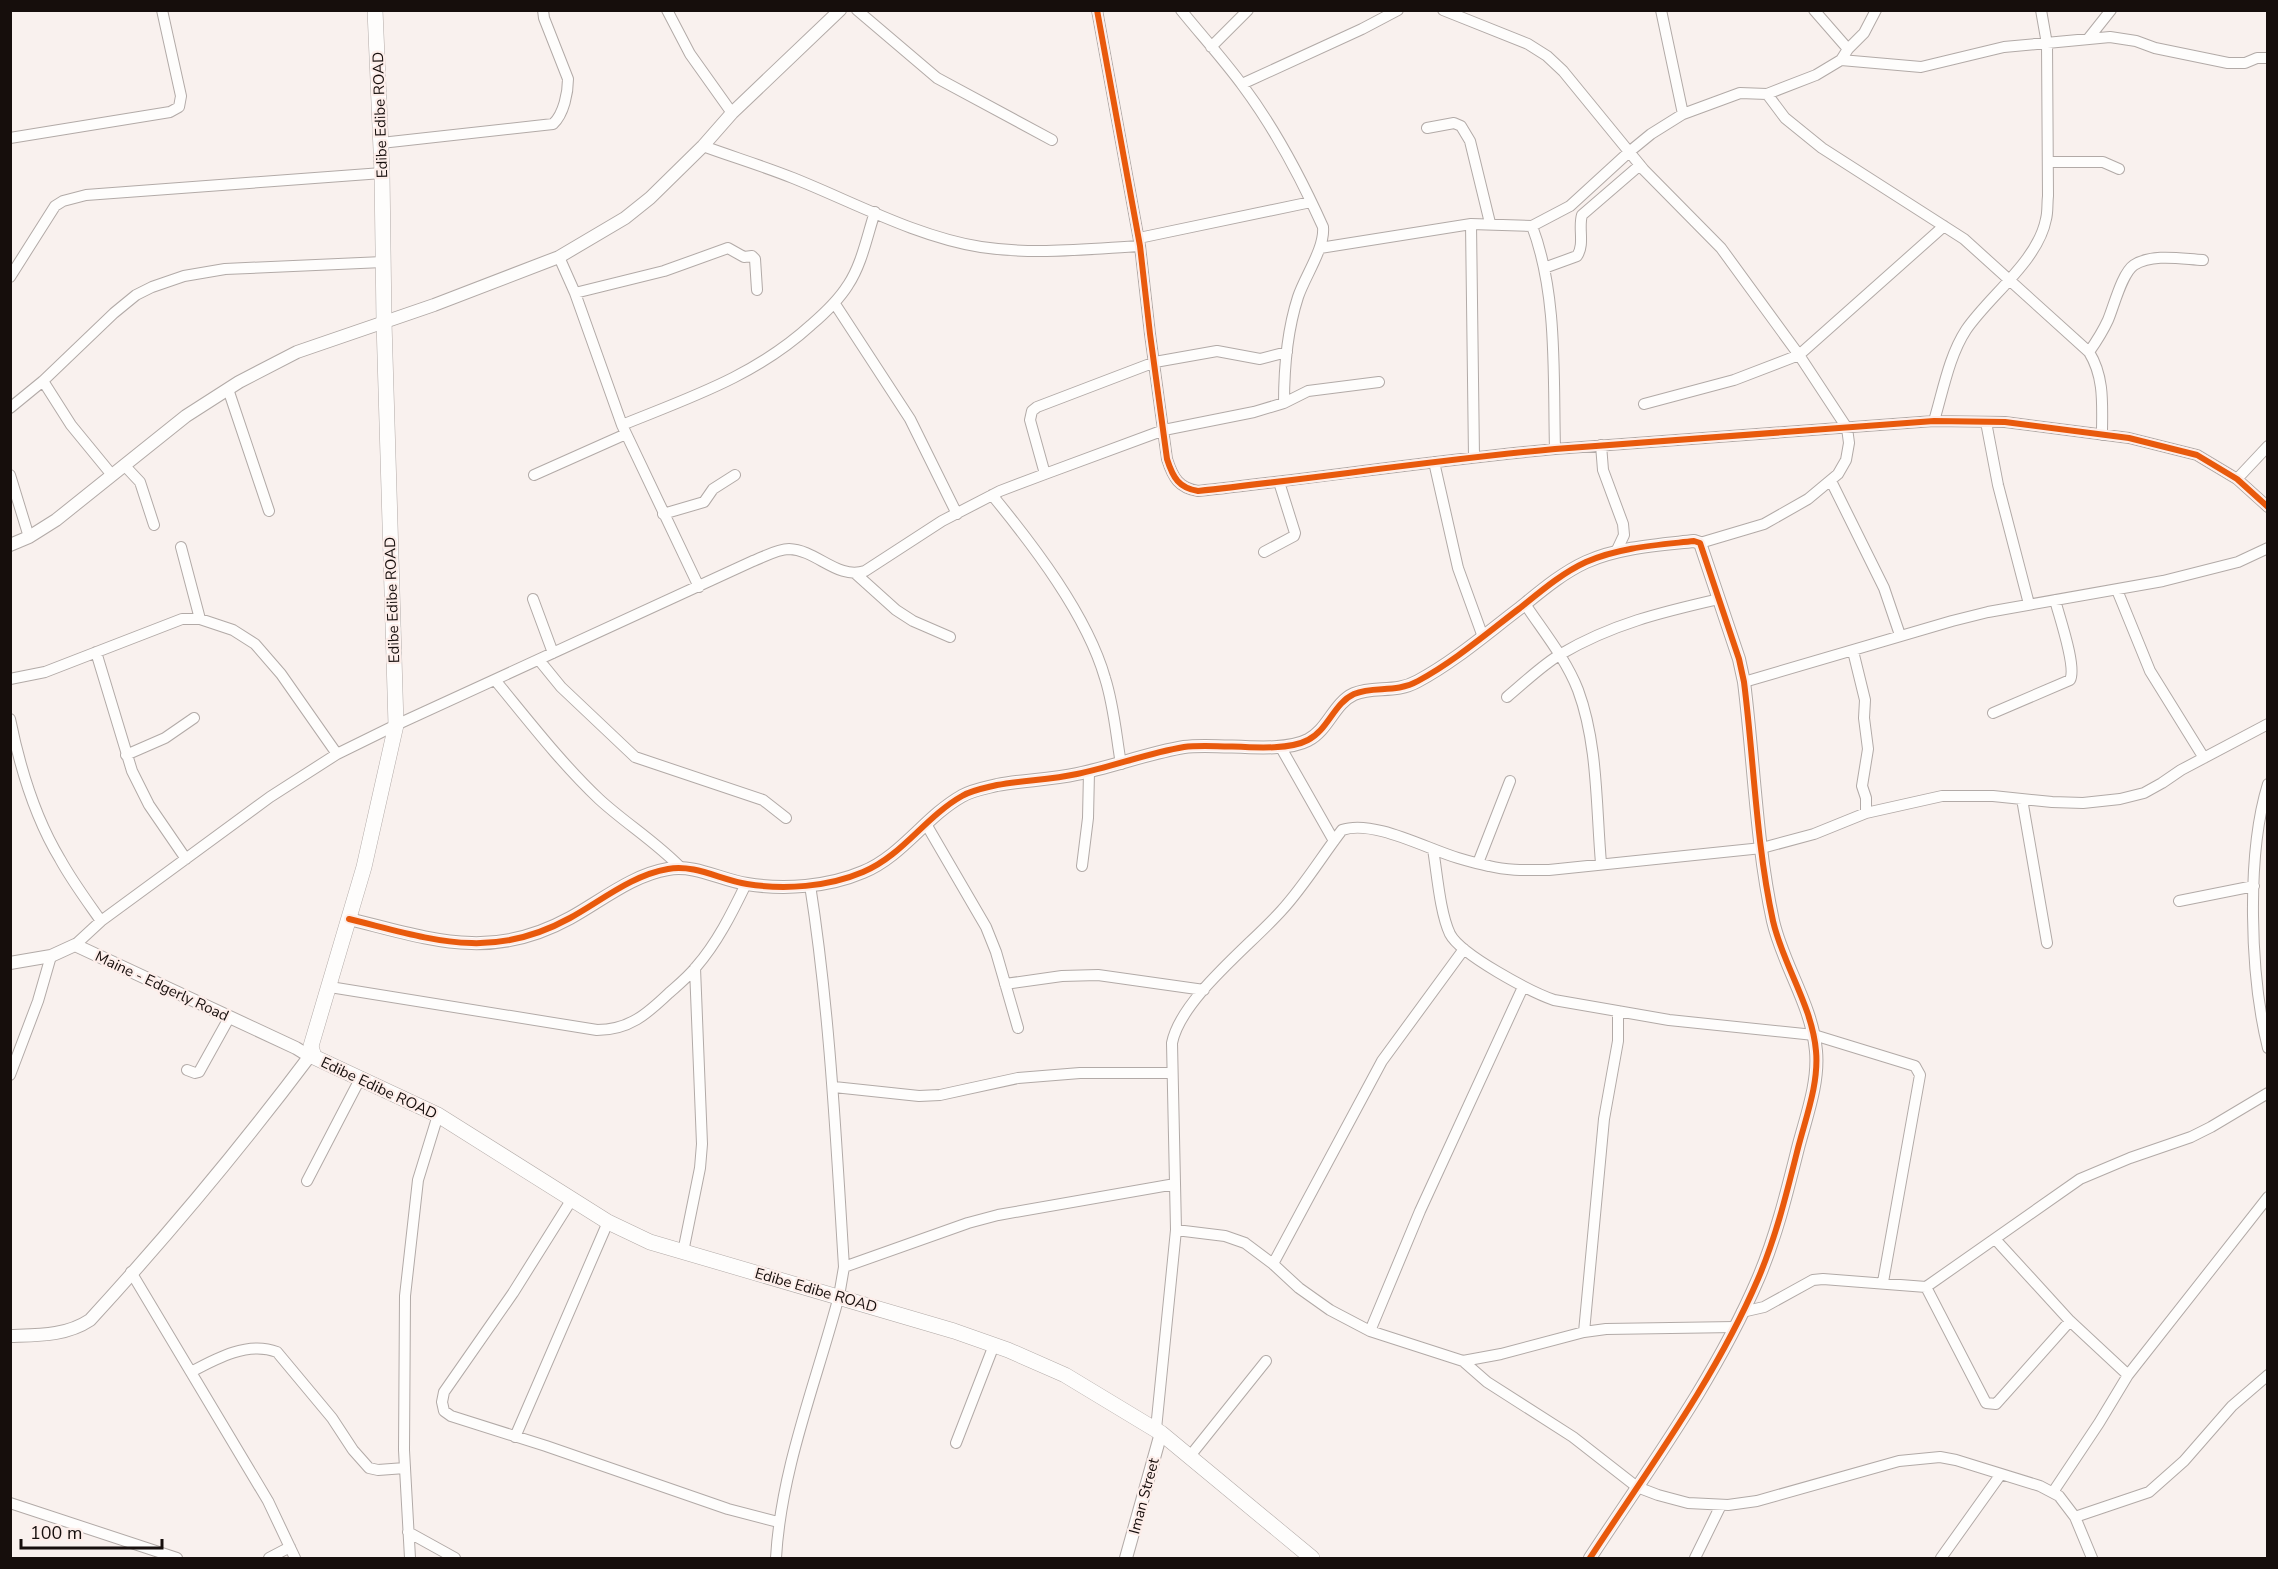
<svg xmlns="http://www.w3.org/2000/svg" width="2278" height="1569" font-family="'Nunito Sans',sans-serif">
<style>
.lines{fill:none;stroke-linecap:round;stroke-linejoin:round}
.minor-casing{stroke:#b2aaa7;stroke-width:12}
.tertiary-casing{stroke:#b2aaa7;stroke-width:14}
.secondary-casing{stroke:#b2aaa7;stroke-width:16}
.minor{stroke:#fefdfc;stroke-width:10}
.tertiary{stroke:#fefdfc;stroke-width:12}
.secondary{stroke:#fefdfc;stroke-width:15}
.cycleway-casing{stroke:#fdeeea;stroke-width:10}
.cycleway{stroke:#e8590c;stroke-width:6}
.labels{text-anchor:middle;stroke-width:4.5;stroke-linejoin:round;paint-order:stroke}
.street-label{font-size:15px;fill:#160e0c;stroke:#fdeeea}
</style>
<rect width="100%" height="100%" fill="#f9f1ee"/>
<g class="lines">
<defs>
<path id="minor" d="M667 10 690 54 732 113
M857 10 937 78 1052 140
M1097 10 1140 246 1150 334 1167 459C1173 478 1179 488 1198 491 1318 478 1436 460 1555 449L1934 421 2005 422 2129 438 2197 455 2237 479 2268 507
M1181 10C1202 36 1224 60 1243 86 1275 129 1301 178 1323 227 1325 248 1305 276 1298 297 1287 331 1284 366 1284 403
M1443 10 1528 44 1547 56 1563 71 1644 170 1721 248 1799 355 1847 428 1849 443 1846 460 1838 474 1808 499 1764 524 1700 543
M1661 10 1683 114
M1814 10 1848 49
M2088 39 2111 10
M1211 47 1248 10
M1841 60 1921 67 2004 47 2110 37 2136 41 2155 48 2228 63H2245L2257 58H2268
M1242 84 1362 29 1398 10
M1767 94 1785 118 1822 148 1964 239 2089 352C2105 378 2102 406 2102 435
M1427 128 1454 123 1461 126 1470 141 1490 223
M10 138 170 112 179 107 181 96 162 10
M381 143 553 124C564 114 568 92 568 79L544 18 543 10
M703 146C733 157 763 166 793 178 853 202 917 237 981 247 1034 255 1087 249 1140 246
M2048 162H2103L2119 169
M1471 224 1474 457
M1532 226C1558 295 1553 376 1555 449
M1139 238 1311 202
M1320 248 1471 224 1532 226 1570 206 1629 152 1651 134 1683 114 1740 93 1767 94 1816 75 1841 60 1848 49 1864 33 1876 10
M559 257 575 293 622 425 699 587
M1544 268 1577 256C1585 244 1578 228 1582 215L1640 165
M10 277 55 206 63 201 86 195 382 173
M575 293 664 271 728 248 744 257 752 256 755 259 757 290
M835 304 910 419 957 514
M2089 352C2096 342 2103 331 2108 320 2114 306 2122 273 2134 265 2153 253 2182 259 2203 260
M43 381 71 425 112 475
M228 389 269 511
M1644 404 1734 380 1799 355 1944 226
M10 408 43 381 114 313 136 295 152 287 184 276 225 269 383 262
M1934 421C1943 391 1949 356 1966 330 1989 296 2038 261 2046 219 2048 212 2047 204 2048 196L2047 44 2041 10
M1986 422 1998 485 2029 604
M622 425C691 397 755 376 811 325 825 313 838 301 848 285 862 264 867 236 875 212
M1601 445 1603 470 1623 524 1624 535 1616 552
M1434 462 1458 568 1483 637
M124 465 140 482 154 525
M1045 474 1030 420 1032 411 1037 407 1155 362 1217 351 1260 359 1287 352
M10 475 29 537
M534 475 626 434
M2237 479 2268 446
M1831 481 1884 588 1900 635
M992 495C1033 545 1087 615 1105 678 1114 706 1116 735 1121 764
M663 514 704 502 713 489 735 475
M181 547 200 619
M1264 552 1294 536 1295 533 1279 482
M856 574 896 610 913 621 950 637
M2117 590 2150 671 2204 758
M533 599 553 653
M1525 604C1543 631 1566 659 1578 690 1598 744 1596 806 1601 863
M1853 651 1865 700 1864 718 1868 749 1862 786 1866 798V813
M96 652 132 771 149 805 186 859
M539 660 561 687 635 757 763 800 786 818
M10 679 45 672 182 619H200L233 630 255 644 281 674 337 754
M495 680C528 720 561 763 599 799 625 823 656 842 681 868
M1744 682 1952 621 1988 612 2163 581 2238 562 2268 548
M1507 697C1524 683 1542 665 1561 654 1612 624 1662 612 1719 599
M1993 713 2070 680C2077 667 2059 616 2055 600
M10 719C20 768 34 816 60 859 72 881 87 901 101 921
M1280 746 1334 841
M126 755 165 738 194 718
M2268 784C2246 855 2250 976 2268 1048
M2022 799 2047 943
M926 824 986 927 996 952 1018 1028
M1433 849C1437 873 1440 913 1450 934 1461 955 1531 992 1554 1000L1669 1020 1814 1035 1915 1066 1920 1075 1883 1282
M1478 863 1510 781
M1082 866 1088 818 1089 772
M2179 901 2254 886
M75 945 101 921 270 797 337 754 396 725 753 561C764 557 777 549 789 549 817 550 837 580 865 571L942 521 1000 491 1045 474 1164 430 1254 412 1284 403 1308 391 1379 382
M1005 984 1062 976 1098 975 1204 990
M330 987 597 1030C629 1030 647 1014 669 993 678 985 688 977 696 967 717 943 732 913 746 884
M187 1070 195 1073 199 1072 229 1018
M10 1075 38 1001 51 956
M834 1087 919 1096 940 1095 1018 1078 1080 1073H1172
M307 1181 360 1079
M572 1199 513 1293 444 1392 442 1402 444 1411 451 1416 546 1446 728 1509 778 1522
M1176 1230 1225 1236 1245 1243 1273 1264 1299 1288 1330 1310 1370 1331 1463 1361 1501 1354 1584 1332 1606 1329 1735 1327
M1995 1239 2070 1321 2128 1375
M683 1252 700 1168 702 1144 695 968
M1273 1264 1382 1061 1464 949
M844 1267 968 1223 998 1215 1175 1184
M131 1272 268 1501 295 1558
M1926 1287 1986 1403 1996 1404 2070 1321
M1742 1312 1764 1307 1813 1280 1823 1279 1926 1287 2080 1179 2130 1158 2191 1137 2211 1127 2268 1093
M1370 1331 1420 1211 1523 987
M1584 1332 1604 1119 1618 1041V1011
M1463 1361 1487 1382 1573 1437 1637 1487 1658 1495 1688 1503 1728 1505 1757 1501 1899 1461 1940 1457 1956 1460 2040 1486 2059 1496 2075 1517 2092 1558
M191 1372C217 1358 248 1341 277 1352L332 1418 353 1450 369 1468 378 1470 405 1468
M1156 1429 1176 1230 1172 1043C1181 998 1251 945 1282 910 1304 886 1322 856 1342 830 1373 819 1427 849 1458 858 1468 861 1479 864 1489 866 1509 871 1529 870 1549 870L1762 848 1814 834 1866 813 1942 796H1993L2052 802 2083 803 2120 799 2144 793 2162 783 2181 770 2268 724
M515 1437 608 1222
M956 1443 994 1345
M1190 1456 1266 1361
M2053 1492 2099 1423 2128 1375 2268 1197
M10 1503 177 1558
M2075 1517 2149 1492 2184 1461 2232 1406 2268 1375
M408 1532 455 1558
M269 1558 290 1547
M410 1558 404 1450 405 1296 418 1180 438 1115
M776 1558C781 1469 816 1383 839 1296L844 1267C836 1140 830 1012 810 885
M1695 1558 1721 1505
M1941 1558 2001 1474"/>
<path id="tertiary" d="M10 545 29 537 56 520 186 416 239 382 297 352 434 305 559 257 625 218 650 198 703 146 732 113 840 10
M349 919C431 939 490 962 570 918 601 901 632 875 668 869 695 864 721 880 747 884 784 890 828 887 863 872 902 856 925 817 962 796 972 790 985 788 997 785 1023 780 1050 780 1077 774 1112 767 1148 753 1184 747 1217 742 1280 755 1308 740 1328 730 1334 703 1354 694 1374 685 1395 694 1418 681 1455 661 1487 633 1520 608 1541 591 1562 573 1586 562 1620 547 1658 545 1694 541L1700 543 1739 659 1744 682C1754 761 1756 843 1773 921 1783 965 1812 1005 1816 1051 1819 1083 1806 1117 1798 1148 1787 1192 1776 1237 1758 1279 1715 1379 1649 1468 1590 1558
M10 963 51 956 75 945 296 1048 309 1056
M10 1336C38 1335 66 1336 90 1320 168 1235 243 1145 312 1053
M1126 1558 1161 1433"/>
<path id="secondary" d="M375 10 382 173 384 322 396 725 364 867 311 1046 314 1057 438 1115 608 1222 650 1242 954 1331 1008 1350 1065 1375 1161 1433 1312 1558"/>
</defs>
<use href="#minor" class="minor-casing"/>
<use href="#tertiary" class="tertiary-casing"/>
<use href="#secondary" class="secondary-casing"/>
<use href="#minor" class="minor"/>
<use href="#tertiary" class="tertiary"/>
<use href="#secondary" class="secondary"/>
<defs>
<path id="cycleway" d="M1097 10 1140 246 1150 334 1167 459C1173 478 1179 488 1198 491 1318 478 1436 460 1555 449L1934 421 2005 422 2129 438 2197 455 2237 479 2268 507
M349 919C431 939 490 962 570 918 601 901 632 875 668 869 695 864 721 880 747 884 784 890 828 887 863 872 902 856 925 817 962 796 972 790 985 788 997 785 1023 780 1050 780 1077 774 1112 767 1148 753 1184 747 1217 742 1280 755 1308 740 1328 730 1334 703 1354 694 1374 685 1395 694 1418 681 1455 661 1487 633 1520 608 1541 591 1562 573 1586 562 1620 547 1658 545 1694 541L1700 543 1739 659 1744 682C1754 761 1756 843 1773 921 1783 965 1812 1005 1816 1051 1819 1083 1806 1117 1798 1148 1787 1192 1776 1237 1758 1279 1715 1379 1649 1468 1590 1558"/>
</defs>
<use href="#cycleway" class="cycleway-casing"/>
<use href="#cycleway" class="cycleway"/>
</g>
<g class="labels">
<g class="street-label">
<text transform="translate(380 115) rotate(-92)" y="5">Edibe Edibe ROAD</text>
<text transform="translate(392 600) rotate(-92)" y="5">Edibe Edibe ROAD</text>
<text transform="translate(162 986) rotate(25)" y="5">Maine - Edgerly Road</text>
<text transform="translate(379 1088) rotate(25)" y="5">Edibe Edibe ROAD</text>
<text transform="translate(816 1290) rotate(16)" y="5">Edibe Edibe ROAD</text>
<text transform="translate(1144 1496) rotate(-75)" y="5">Iman Street</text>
</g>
</g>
<rect width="2278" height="1569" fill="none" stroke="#160e0c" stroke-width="24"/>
<path d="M21 1539v9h141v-9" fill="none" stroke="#160e0c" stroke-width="3"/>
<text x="30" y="1539" font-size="18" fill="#160e0c" stroke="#fdeeea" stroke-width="4.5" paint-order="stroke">100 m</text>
</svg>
